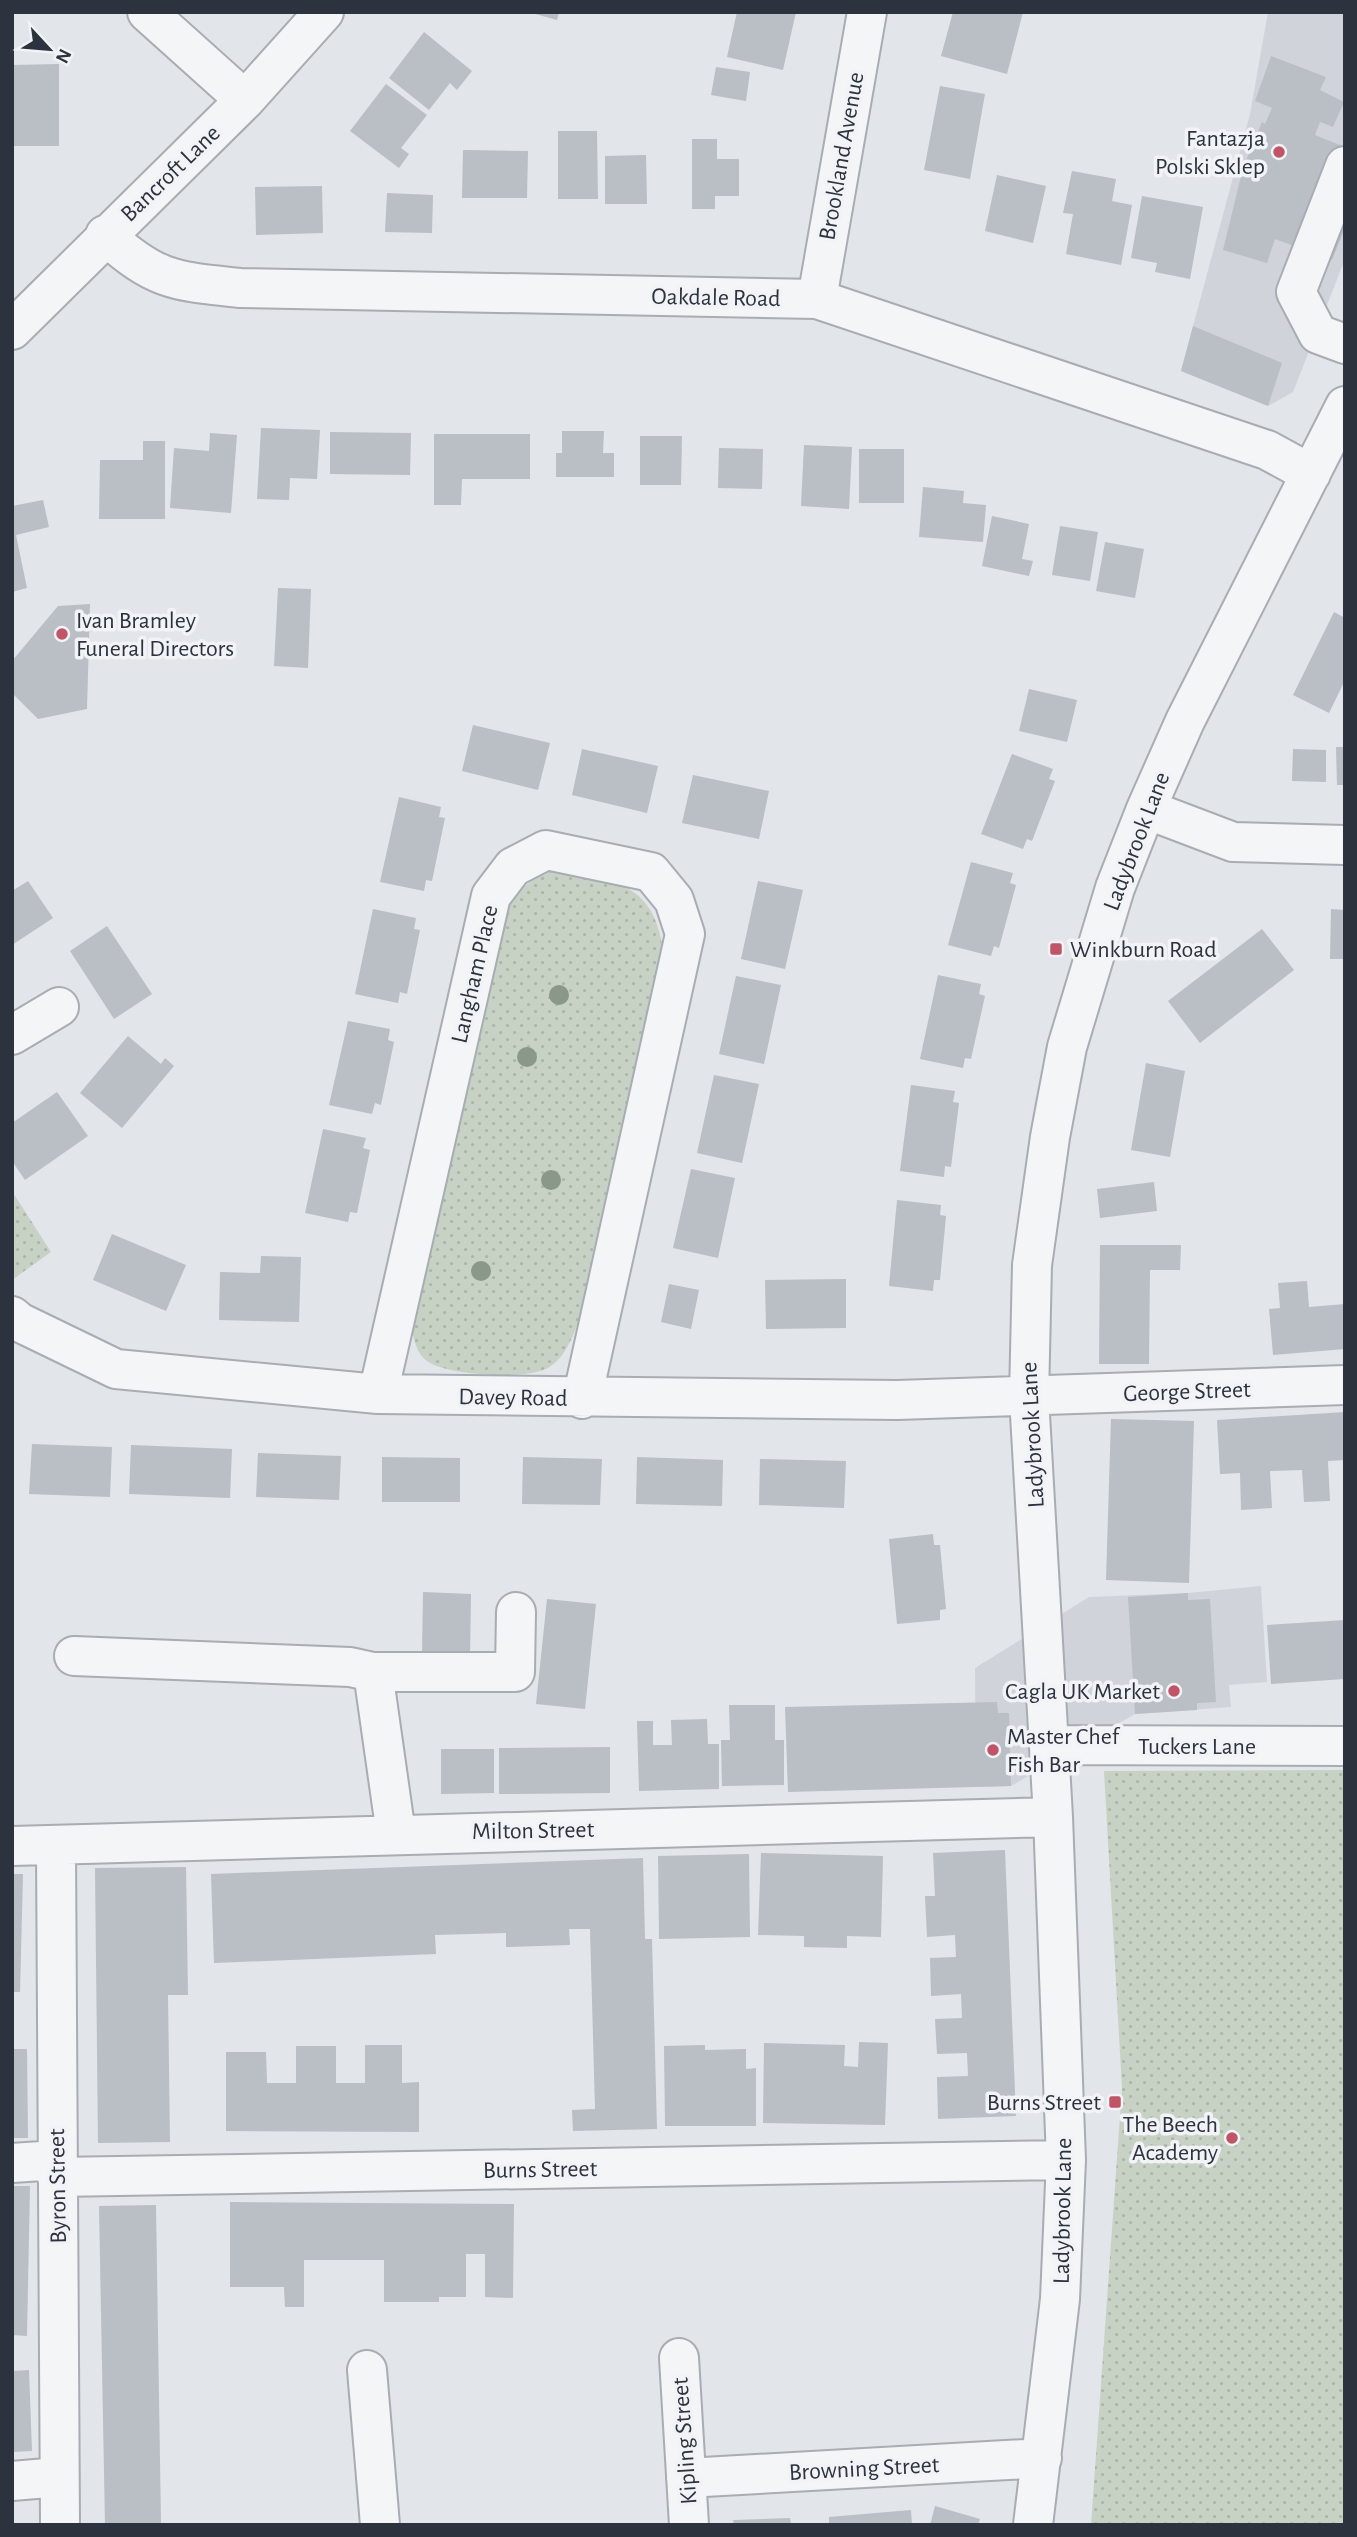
<svg xmlns="http://www.w3.org/2000/svg" width="1357" height="2537" font-family="'Alegreya Sans',sans-serif">
<style>
.built{fill:#d0d4da}
.grass{fill:url(#grass-dots)}
.building{fill:#babec5}
.lines{fill:none;stroke-linecap:round;stroke-linejoin:round}
.minor-casing{stroke:#a8acb3;stroke-width:42}
.minor{stroke:#f4f5f7;stroke-width:38}
.tree{fill:#899889}
.poi-dot{fill:#bf5567;stroke:#f1f3f6;stroke-width:2.5}
.labels{text-anchor:middle;stroke-width:7;stroke-linejoin:round;paint-order:stroke}
.poi-label{font-size:24px;fill:#2c333f;stroke:#f1f3f6;text-anchor:end}
.street-label{font-size:24px;fill:#2c333f;stroke:#f1f3f6}
</style>
<defs>
<pattern id="grass-dots" width="8" height="8" patternUnits="userSpaceOnUse" patternTransform="scale(1.75)"><rect width="8" height="8" fill="#c8d2c4"/><path d="M2 2h.1M6 6h.1" fill="none" stroke="#acb5a9" stroke-width="1.8" stroke-linecap="round"/></pattern>
</defs>
<rect width="100%" height="100%" fill="#e2e5e9"/>
<path class="built" d="M1268 12H1345V259L1293 392 1268 406 1181 371 1250 114Z
M1261 1586 1267 1682 1229 1685 1231 1707 1135 1714 1011 1786 976 1787 975 1668 1089 1597 1188 1593Z"/>
<path class="grass" d="M553 871C613 883 651 878 663 948L580 1319C572 1337 566 1357 548 1368 526 1380 448 1376 427 1361 413 1351 412 1328 410 1312L499 927C513 895 520 884 553 871Z
M12 1191 51 1252 12 1280Z
M1345 1770V2525H1091L1122 2088 1104 1771Z"/>
<path class="building" d="M528 12H559L557 20Z
M737 12H796L783 70 727 57Z
M953 12H1023L1007 74 941 56Z
M424 32 472 71 457 90 450 83 429 110 389 78Z
M1271 56 1326 77 1320 90 1344 102 1333 127 1320 122 1315 135 1345 147V228L1332 260 1275 239 1267 263 1223 250 1243 168 1262 122 1265 124 1272 108 1255 101Z
M59 64V146H13L12 65Z
M716 67 750 72 746 101 711 95Z
M386 84 427 115 401 148 409 154 399 168 350 131Z
M940 86 985 94 970 179 924 170Z
M558 131H597L598 199H558Z
M692 139H717V159H739V196H715V209H692Z
M463 150 528 151 527 198H462Z
M646 155 647 204H605V156Z
M1072 171 1116 179 1112 201 1132 205 1121 265 1066 254 1073 214 1063 213Z
M997 175 1046 186 1033 243 985 231Z
M322 186 323 233 256 235 255 187Z
M387 193 433 195 432 233 385 232Z
M1142 196 1203 207 1190 279 1155 272 1157 263 1131 258Z
M1193 326 1282 363 1268 406 1181 371Z
M261 428 320 430 317 479 290 478 289 500 257 499Z
M562 431H604L603 453H614V477H556V453H562Z
M330 432 411 433 410 475 330 474Z
M210 433 237 435 231 513 170 508 174 448 209 451Z
M434 434H530V479H462L461 505H434Z
M640 436H682L681 485H640Z
M143 441H165V519H99L100 460H143Z
M804 445 852 447 849 509 801 506Z
M719 448 763 449 762 489 718 488Z
M859 449H904V503H859Z
M923 487 964 491 963 503 986 505 983 542 919 537Z
M43 500 49 527 16 535 27 588 12 592V506Z
M992 516 1029 524 1022 559 1033 561 1029 576 982 566Z
M1060 526 1098 532 1090 581 1052 575Z
M1105 542 1144 549 1135 598 1096 591Z
M278 588 311 589 308 668 274 666Z
M90 604 87 709 38 719 12 693V661L58 606Z
M1334 612 1345 618V680L1329 713 1293 695Z
M1029 689 1077 700 1067 742 1019 731Z
M473 725 550 743 538 790 462 771Z
M1336 747H1345V785H1337Z
M582 749 658 766 647 813 572 795Z
M1293 749 1326 750V782L1292 781Z
M1012 754 1053 769 1049 779 1055 781 1032 841 1027 839 1023 849 981 834Z
M693 775 769 791 759 839 682 823Z
M399 797 441 807 439 817 445 818 432 881 426 880 424 891 380 882Z
M971 862 1013 873 1010 883 1016 885 999 948 994 946 991 956 948 945Z
M28 881 53 918 12 945V891Z
M758 881 803 890 785 969 741 959Z
M373 909 416 918 414 929 420 930 407 994 400 992 398 1003 355 994Z
M1331 909 1345 910V959H1330Z
M107 926 152 994 114 1019 70 951Z
M1262 929 1294 970 1200 1043 1168 1001Z
M938 975 981 984 979 994 985 996 971 1059 965 1058 963 1068 920 1059Z
M736 976 781 985 764 1064 719 1054Z
M348 1021 390 1029 388 1040 394 1042 381 1105 375 1103 372 1114 329 1105Z
M128 1036 161 1064 165 1058 174 1066 122 1128 80 1093Z
M1146 1063 1185 1071 1170 1157 1131 1150Z
M714 1075 759 1084 742 1163 697 1153Z
M911 1085 955 1091 953 1102 959 1103 951 1167 945 1166 944 1177 900 1171Z
M57 1092 88 1136 25 1180 12 1161V1123Z
M323 1129 366 1138 363 1148 370 1150 357 1213 350 1212 348 1222 305 1213Z
M691 1169 735 1178 718 1258 673 1248Z
M1154 1182 1157 1211 1100 1218 1097 1189Z
M897 1200 941 1205 940 1215 946 1216 940 1280H934L933 1291 889 1286Z
M112 1234 186 1265 166 1311 93 1280Z
M1100 1245H1181L1180 1270H1150L1149 1364H1099Z
M261 1256 301 1257 299 1322 219 1320 220 1272 260 1273Z
M846 1279V1328L766 1329 765 1280Z
M1307 1281 1309 1307 1345 1304V1349L1273 1355 1269 1309 1280 1308 1278 1283Z
M669 1284 699 1290 691 1329 661 1322Z
M1345 1412V1460L1328 1461 1330 1501 1304 1502 1302 1470 1270 1471 1272 1508 1241 1510 1240 1473 1220 1474 1217 1420Z
M1111 1419 1194 1421 1189 1583 1106 1580Z
M32 1444 112 1447 110 1497 29 1494Z
M131 1445 232 1449 230 1498 129 1494Z
M258 1453 341 1456 339 1500 256 1497Z
M382 1457 460 1458V1502H382Z
M523 1457 602 1459 600 1505 522 1504Z
M637 1457 723 1460 722 1506 636 1504Z
M760 1459 846 1461 844 1508 759 1505Z
M933 1534 934 1545H940L946 1609 940 1610V1620L897 1624 889 1539Z
M423 1592 471 1594 470 1657H422Z
M1188 1593V1600L1210 1599 1216 1702 1197 1703V1710L1135 1714 1128 1597Z
M547 1599 596 1604 585 1709 536 1704Z
M1345 1620V1679L1271 1684 1267 1625Z
M997 1702 998 1713H1009L1011 1786 788 1792 785 1707Z
M729 1705H775V1740H784V1785L722 1786 721 1740H730Z
M707 1719 708 1744H719V1789L639 1791 637 1721H653V1745H672L671 1720Z
M610 1747V1793L499 1794V1748Z
M441 1749H494V1793L441 1794Z
M1005 1850 1016 2116 938 2119 937 2077 968 2076 967 2053 937 2054 935 2019 962 2018 961 1994 931 1996 930 1958 956 1957 955 1935 927 1937 925 1896H935L933 1853Z
M761 1853 883 1856 881 1937 847 1936V1948L804 1947V1936L758 1935Z
M749 1854 750 1937 659 1939 658 1856Z
M643 1858 645 1939H652L657 2129 573 2131 572 2110 595 2109 590 1929H569L570 1945 506 1947V1933L435 1935 436 1954 214 1963 211 1874Z
M186 1867 188 1995H168L170 2142 98 2143 95 1868Z
M12 1874H23L20 1992H12Z
M859 2042 888 2043 885 2125 763 2123 764 2043 845 2045 844 2066 858 2067Z
M365 2045H402V2083L419 2082V2132L226 2131V2052H266L267 2083H296V2046H336V2083H365Z
M705 2045V2050L746 2049V2069L756 2068V2126H665L664 2046Z
M12 2049H27L28 2138H12Z
M12 2186H30L27 2336 12 2335Z
M230 2202 514 2204 513 2298 485 2297V2254H466V2297H439V2302H384V2260H304V2307H285L284 2287H230Z
M156 2205 161 2525H105L99 2206Z
M29 2370 32 2451 12 2452V2371Z
M935 2506 980 2519 978 2525H930Z
M911 2510 912 2525H829V2517Z
M790 2518 791 2525H734L733 2520Z"/>
<g class="lines">
<defs>
<path id="minor" d="M147 12 245 100
M1345 166 1296 292 1318 334 1345 344
M105 235C156 281 174 281 240 288L817 299 1267 450 1311 474
M817 299 867 12
M12 330 245 100 324 12
M1146 809 1233 842 1345 845
M12 1035 59 1007
M12 1316 19 1322 116 1369 378 1394 897 1400 1345 1385
M378 1394 491 896 513 867 546 850 651 872 674 900 685 934 582 1399
M74 1656 350 1667 373 1672 396 1834
M373 1672H515L516 1612
M1049 1745 1345 1746
M12 1846 1053 1817
M56 1847 60 2525
M12 2163 57 2160
M57 2177 1066 2160
M679 2358 689 2525
M367 2370 380 2525
M686 2478 1042 2458
M12 2481 59 2477
M1033 2525 1060 2299 1066 2160 1053 1817 1029 1397 1032 1265 1050 1137 1067 1047 1115 888 1146 809 1185 721 1345 406"/>
</defs>
<use href="#minor" class="minor-casing"/>
<use href="#minor" class="minor"/>
</g>
<g class="tree">
<circle cx="559" cy="995" r="10"/>
<circle cx="527" cy="1057" r="10"/>
<circle cx="551" cy="1180" r="10"/>
<circle cx="481" cy="1271" r="10"/>
</g>
<g class="poi-dot">
<circle cx="1279" cy="152" r="7"/>
<circle cx="62" cy="634" r="7"/>
<rect x="1049" y="942" width="14" height="14" rx="3.5"/>
<circle cx="1174" cy="1691" r="7"/>
<circle cx="993" cy="1750" r="7"/>
<rect x="1108" y="2095" width="14" height="14" rx="3.5"/>
<circle cx="1232" cy="2138" r="7"/>
</g>
<g class="labels">
<g class="poi-label">
<text x="1265" y="146">Fantazja<tspan x="1265" dy="28">Polski Sklep</tspan></text>
<text x="76" y="628" text-anchor="start">Ivan Bramley<tspan x="76" dy="28">Funeral Directors</tspan></text>
<text x="1070" y="957" text-anchor="start">Winkburn Road</text>
<text x="1160" y="1699">Cagla UK Market</text>
<text x="1007" y="1744" text-anchor="start">Master Chef<tspan x="1007" dy="28">Fish Bar</tspan></text>
<text x="1101" y="2110">Burns Street</text>
<text x="1218" y="2132">The Beech<tspan x="1218" dy="28">Academy</tspan></text>
</g>
<g class="street-label">
<text transform="translate(841 156) rotate(-80)" y="8">Brookland Avenue</text>
<text transform="translate(170 173) rotate(-44)" y="8">Bancroft Lane</text>
<text transform="translate(716 297) rotate(1)" y="8">Oakdale Road</text>
<text transform="translate(1136 841) rotate(-69)" y="8">Ladybrook Lane</text>
<text transform="translate(474 974) rotate(-77)" y="8">Langham Place</text>
<text transform="translate(1187 1391) rotate(-2)" y="8">George Street</text>
<text transform="translate(513 1397) rotate(1)" y="8">Davey Road</text>
<text transform="translate(1032 1435) rotate(-93)" y="8">Ladybrook Lane</text>
<text x="1197" y="1754">Tuckers Lane</text>
<text transform="translate(533 1830) rotate(-1)" y="8">Milton Street</text>
<text transform="translate(540 2169) rotate(-1)" y="8">Burns Street</text>
<text transform="translate(57 2186) rotate(-91)" y="8">Byron Street</text>
<text transform="translate(1062 2211) rotate(-89)" y="8">Ladybrook Lane</text>
<text transform="translate(684 2441) rotate(-94)" y="8">Kipling Street</text>
<text transform="translate(864 2468) rotate(-3)" y="8">Browning Street</text>
</g>
</g>
<rect width="1357" height="2537" fill="none" stroke="#2c333f" stroke-width="28"/>
<g transform="translate(49 49) rotate(116)" stroke="#f1f3f6" stroke-width="5" paint-order="stroke">
<path d="M0-5L12 26L0 18L-12 26Z" fill="#2c333f"/>
<text y="-10" font-size="19" font-weight="bold" text-anchor="middle" fill="#2c333f">N</text>
</g>
</svg>
